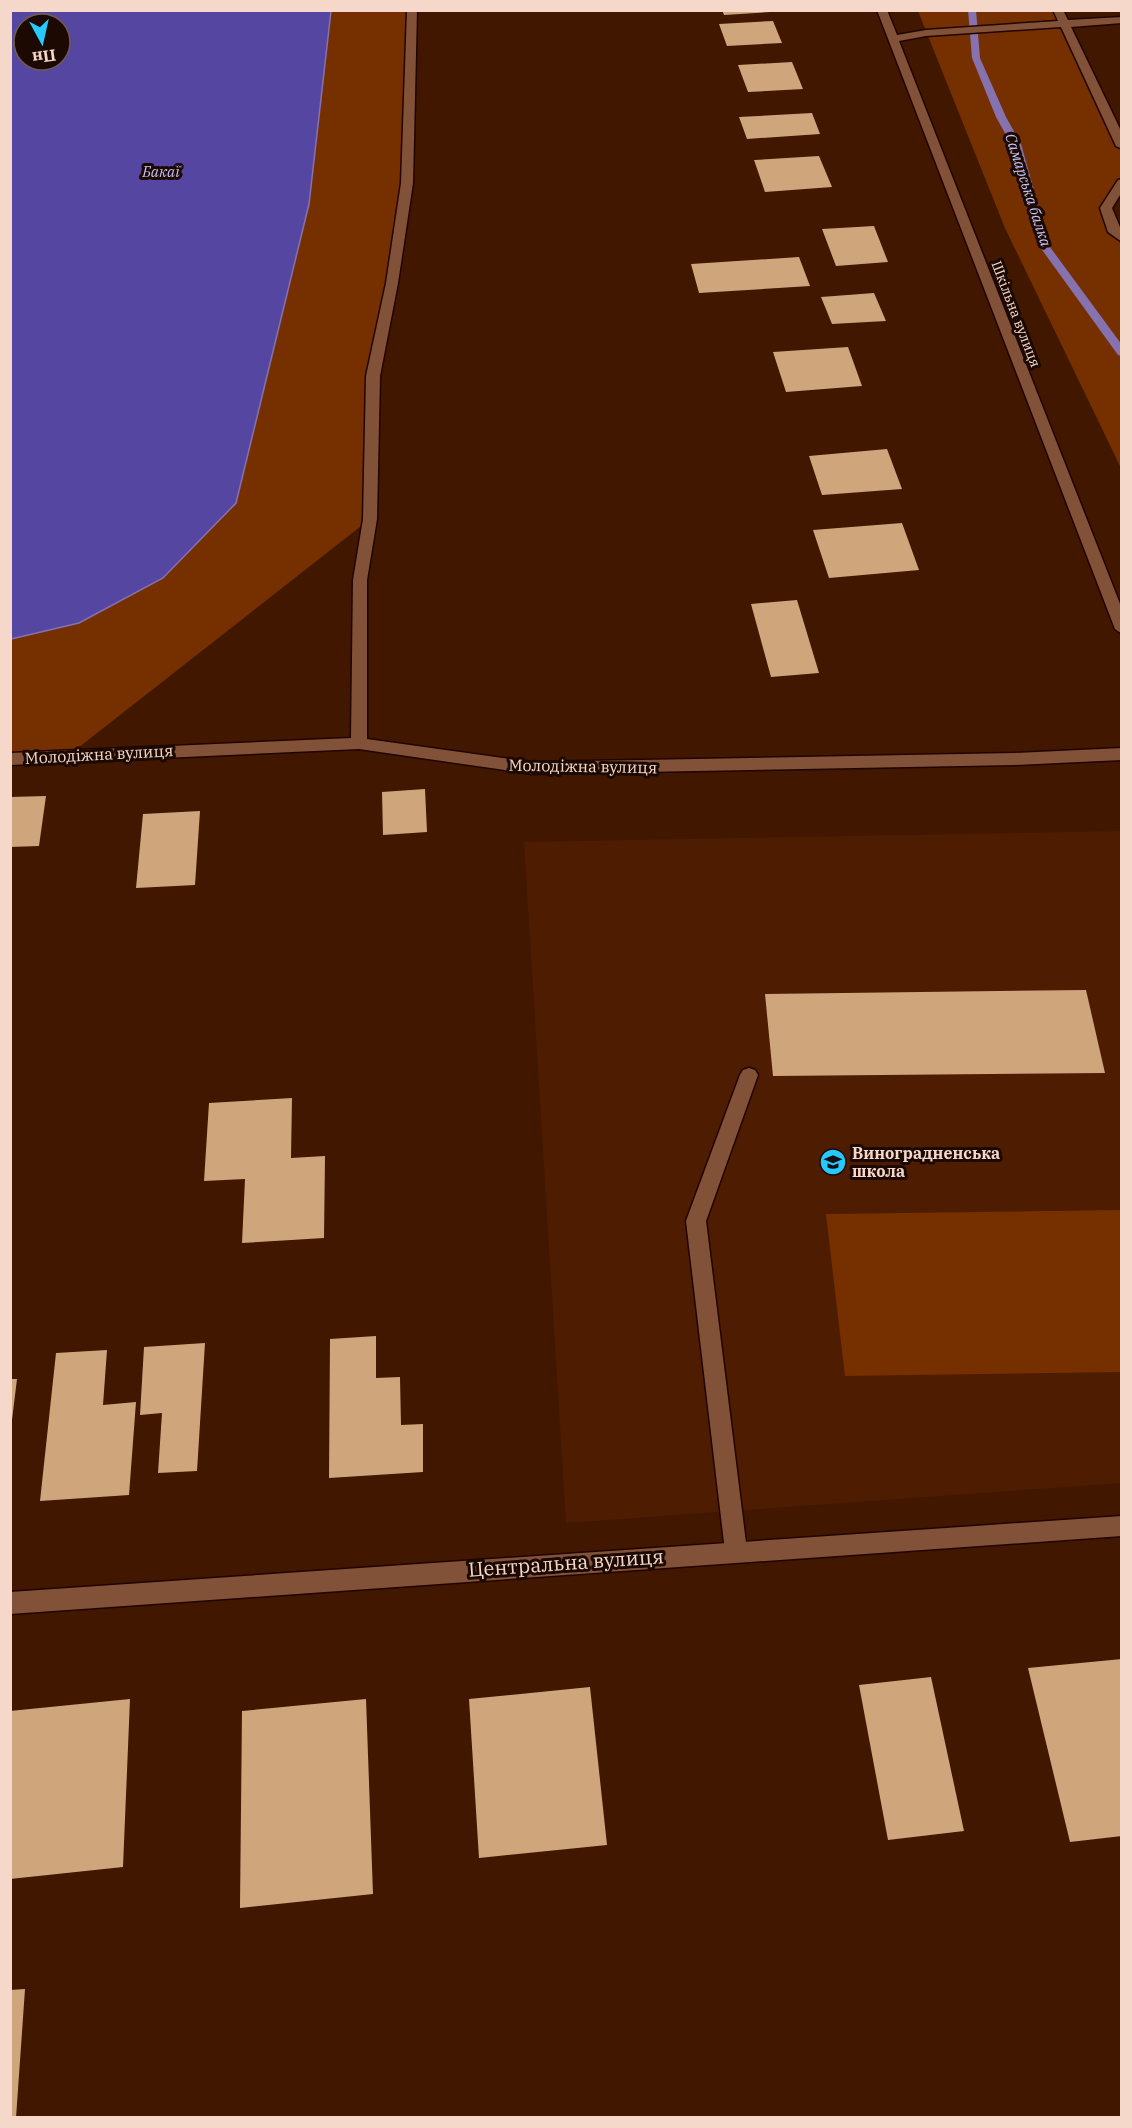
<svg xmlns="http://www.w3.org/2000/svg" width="1132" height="2128" font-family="'IBM Plex Serif',serif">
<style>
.built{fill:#4e1c00}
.green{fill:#763000}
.water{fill:#5546a2;stroke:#8572ae;stroke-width:1.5;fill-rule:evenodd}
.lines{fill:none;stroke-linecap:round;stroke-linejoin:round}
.stream{fill:#8572ae;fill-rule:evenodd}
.building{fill:#cfa67b}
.lane-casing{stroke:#220400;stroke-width:3}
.street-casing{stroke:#220400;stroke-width:3}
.secondary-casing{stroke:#220400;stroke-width:3}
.lane{fill:#815138;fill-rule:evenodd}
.street{fill:#815138;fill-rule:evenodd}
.secondary{fill:#815138;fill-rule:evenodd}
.labels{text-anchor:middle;stroke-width:6;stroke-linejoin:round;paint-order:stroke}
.far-street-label{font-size:14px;fill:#f5d8ca;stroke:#1b0902}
.far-water-label{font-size:15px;font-style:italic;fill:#c4c2f4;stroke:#1b0902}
.street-label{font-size:16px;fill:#f5d8ca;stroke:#1b0902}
.poi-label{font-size:16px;font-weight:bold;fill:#f5d8ca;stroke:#1b0902;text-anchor:start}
.near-street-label{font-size:20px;fill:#f5d8ca;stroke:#1b0902}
</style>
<rect width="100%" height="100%" fill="#411700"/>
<path class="built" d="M1121 831V1483L566 1523 524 842Z"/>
<path class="green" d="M331 11H412L407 183 373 376 370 519 69 755 11 759V639L79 623 309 204Z
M918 11H1058L1121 146V182L1106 208 1121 239V468L1005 228Z
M1121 1210V1372L845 1376 826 1214Z"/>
<path class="water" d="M10 11H331L309 204 236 503 163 578 79 623 11 639ZM24 24H60V60H24Z"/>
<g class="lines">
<path class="stream" d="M968 10H976L980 58 1006 117 1021 144 1050 247 1122 345V356L1118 355 1040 247 1011 144 996 117 972 58Z"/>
</g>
<path class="building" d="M722 10H770V12L724 15Z
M773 21 782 43 727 46 719 24Z
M792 62 803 89 748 92 738 65Z
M812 113 820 134 747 139 739 117Z
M819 156 832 187 765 192 754 160Z
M874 226 888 262 836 266 822 229Z
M799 257 810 286 699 293 691 264Z
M874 293 886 321 832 324 821 297Z
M848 347 862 386 786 392 773 352Z
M887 449 902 489 822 495 809 456Z
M902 523 919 570 829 578 813 530Z
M797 600 819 673 771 677 751 604Z
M425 789 427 832 383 835 382 792Z
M46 796 39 846 10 847V797Z
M200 811 195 885 136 888 143 814Z
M1086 990 1105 1073 773 1076 765 994Z
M292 1098 291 1158 325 1156 324 1238 242 1243 245 1179 204 1181 209 1103Z
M376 1336V1378L400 1377 401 1425 423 1424V1472L329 1478 330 1339Z
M205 1343 197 1471 158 1473 162 1413 140 1415 144 1347Z
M107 1350 103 1405 136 1402 129 1495 40 1501 56 1353Z
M10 1379H17L12 1420H10Z
M1122 1659V1836L1070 1842 1028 1668Z
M931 1677 964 1831 888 1840 859 1685Z
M590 1687 607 1845 479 1858 469 1699Z
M130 1699 123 1867 10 1879V1711Z
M366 1699 373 1894 240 1908 242 1711Z
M25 1989 16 2118H10V1990Z"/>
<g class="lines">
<defs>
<path id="lane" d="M749 1068 755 1070 758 1075 706 1221 747 1551 744 1558 736 1562 728 1558 725 1551 686 1221 740 1075 743 1070Z"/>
<path id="street" d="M407 10H417L413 183 398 283 380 376 377 519 367 580V739L532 762 1014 753 1122 748V760L1014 765 532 774 359 749 10 765V753L351 738 353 580 363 519 366 376 386 283 401 183Z
M877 10H887L897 35 926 30 1058 21 1053 10H1063L1068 20 1122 17V23L1071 27 1122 133V149L1116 146 1061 27 926 36 899 41 1122 609V634L1115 629Z
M1122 179V192L1112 208 1122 232V242L1108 232 1100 208 1118 180Z"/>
<path id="secondary" d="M1122 1516V1536L10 1614V1592Z"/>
</defs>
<use href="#lane" class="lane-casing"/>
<use href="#street" class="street-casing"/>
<use href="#secondary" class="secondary-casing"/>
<use href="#lane" class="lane"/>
<use href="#street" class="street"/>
<use href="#secondary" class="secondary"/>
</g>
<defs>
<symbol id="school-disc" viewBox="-11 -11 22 22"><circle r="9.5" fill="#25c9fe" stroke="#1b0902"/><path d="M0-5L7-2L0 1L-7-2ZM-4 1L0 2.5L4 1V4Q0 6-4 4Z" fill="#111"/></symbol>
</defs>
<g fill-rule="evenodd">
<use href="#school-disc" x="818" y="1147" width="30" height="30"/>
</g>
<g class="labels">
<g class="far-street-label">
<text transform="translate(1016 314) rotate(69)" y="5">Шкільна вулиця</text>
</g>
<g class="far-water-label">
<text x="161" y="177">Бакаї</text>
<text transform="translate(1028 190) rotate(72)" y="5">Самарська балка</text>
</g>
<g class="street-label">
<text transform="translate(99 754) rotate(-3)" y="6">Молодіжна вулиця</text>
<text transform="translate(583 766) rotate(1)" y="6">Молодіжна вулиця</text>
</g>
<g class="poi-label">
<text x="852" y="1159">Виноградненська<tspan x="852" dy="18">школа</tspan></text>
</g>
<g class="near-street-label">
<text transform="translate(566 1563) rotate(-4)" y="7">Центральна вулиця</text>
</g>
</g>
<rect width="1132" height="2128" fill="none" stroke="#f5d8ca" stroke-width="24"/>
<g transform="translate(42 42) rotate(172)"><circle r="28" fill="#1b0902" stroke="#725c52" stroke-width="1.5"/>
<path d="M0-4.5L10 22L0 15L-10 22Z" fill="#25c9fe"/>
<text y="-9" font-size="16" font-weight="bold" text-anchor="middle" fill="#f5d8ca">Пн</text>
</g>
</svg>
